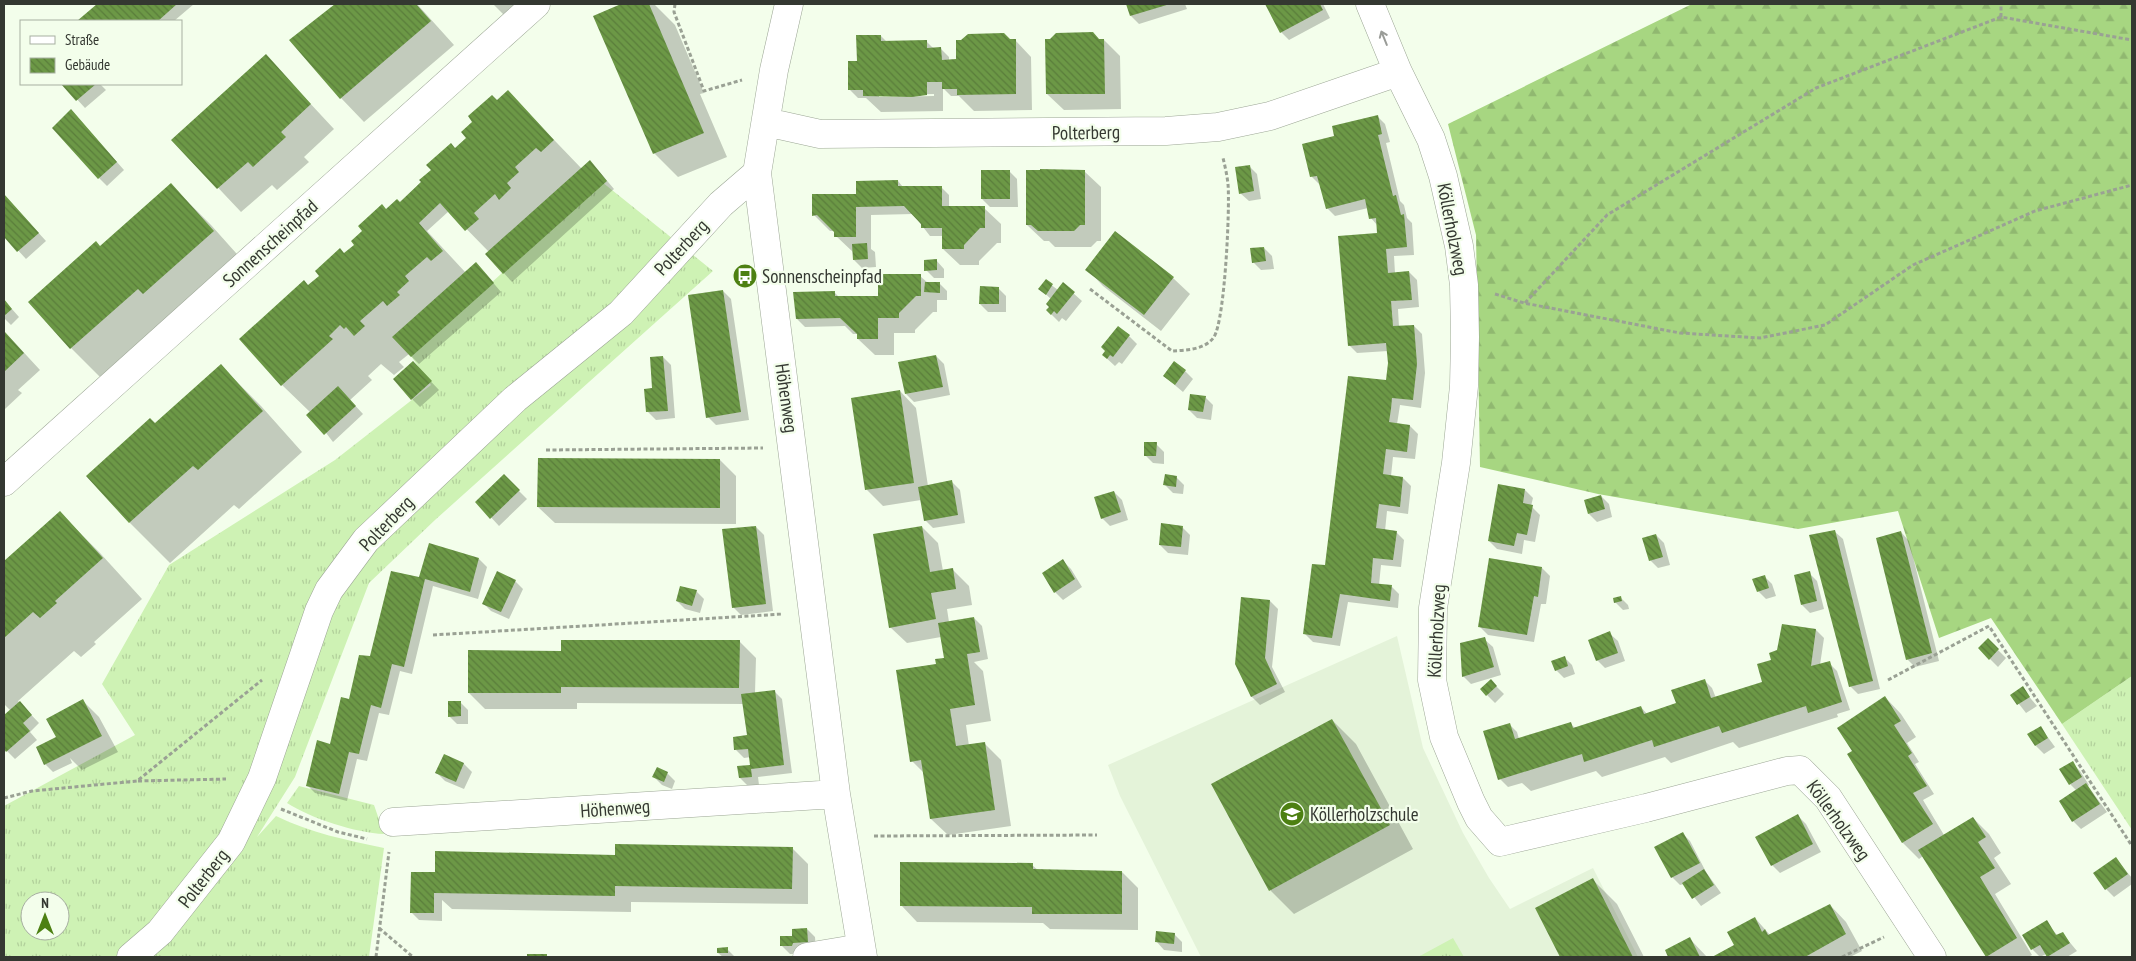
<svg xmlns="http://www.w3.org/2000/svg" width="2136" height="961" font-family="'PT Sans Narrow',sans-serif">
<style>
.built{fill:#e4f3d9}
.grass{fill:url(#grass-tufts);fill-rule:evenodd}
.forest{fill:url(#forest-firs)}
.shadow{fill:#0003;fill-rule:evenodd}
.building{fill:url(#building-back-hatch)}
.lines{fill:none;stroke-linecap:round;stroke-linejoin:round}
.minor-casing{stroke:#9ca695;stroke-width:29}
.path{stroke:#9aa194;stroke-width:3;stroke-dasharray:4 2.5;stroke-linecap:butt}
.minor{stroke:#fff;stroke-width:28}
.oneway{stroke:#9a9c98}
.labels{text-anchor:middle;stroke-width:4.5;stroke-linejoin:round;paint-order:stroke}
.street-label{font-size:19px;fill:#343831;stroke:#f3feeb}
.poi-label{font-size:19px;fill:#343831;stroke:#f3feeb;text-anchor:start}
</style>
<defs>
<pattern id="grass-tufts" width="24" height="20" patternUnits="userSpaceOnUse" patternTransform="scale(1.25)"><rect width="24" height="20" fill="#cef2b4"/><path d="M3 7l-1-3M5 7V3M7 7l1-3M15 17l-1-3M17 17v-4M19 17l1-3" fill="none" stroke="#b2d09b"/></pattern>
<pattern id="forest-firs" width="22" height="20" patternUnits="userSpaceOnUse" patternTransform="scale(1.25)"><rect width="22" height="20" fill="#a7d681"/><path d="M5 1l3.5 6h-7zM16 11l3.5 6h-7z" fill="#90b870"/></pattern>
<pattern id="building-back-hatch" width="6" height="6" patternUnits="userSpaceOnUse" patternTransform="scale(1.25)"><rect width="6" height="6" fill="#6c9846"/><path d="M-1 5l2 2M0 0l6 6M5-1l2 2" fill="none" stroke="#5a7d3b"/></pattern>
</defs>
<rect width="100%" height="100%" fill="#f3feeb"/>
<path class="built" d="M1397 636 1423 748 1463 833 1489 878 1510 909 1593 868 1638 957H1201L1120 796 1108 765Z"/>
<path class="grass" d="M602 182 713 271 435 520 369 583 295 777 257 837 276 816C311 833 346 840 384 848L369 957H4V806L135 735 102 684 169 565 335 460 431 385 411 356ZM30 901H60V931H30Z
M2132 676V830L2062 724Z
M299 786 374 805 384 834C356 833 310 818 287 803Z
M1453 938 1464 957H1418Z"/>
<path class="forest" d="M1692 4H2132V676L2062 724 1991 618 1939 638 1898 511 1798 529 1598 494 1480 467 1476 235 1448 124Z"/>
<path class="shadow" d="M99 4H194L174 21H79Z
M336 4H417L454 45 364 122 341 98 291 40Z
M493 4H536L511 22Z
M624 4H654L675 25 704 93 700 94 727 157 678 177 654 153 595 17Z
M1128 4H1185L1187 9 1139 24 1131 16Z
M1267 4H1323L1330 18 1289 40 1281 32Z
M881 36 887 42 926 41 934 49H941L949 57V61H956L1010 40H1015L1031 57 1032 110 974 111 959 96H951L943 88V111L881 112 866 98H858L850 90 860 62ZM934 94V96L879 97V95Z
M1099 40H1104L1120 56 1121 109 1064 110 1047 94Z
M266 56 334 129 304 157 309 162 277 190 272 185 241 212 173 140Z
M63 84H100L106 90 85 108Z
M508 92 582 169 598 170 614 189 512 282 486 254 489 252 449 211 427 231 466 273 484 272 501 292 419 364 409 354 399 362 404 367 394 375 381 364 368 376 372 380 350 400 363 414 333 442 310 412 282 385 309 287 356 245 386 210 399 203 467 138 497 101Z
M1377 116 1385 124 1390 142 1386 143 1400 201 1404 205 1407 218 1412 223 1414 255 1394 256 1395 273 1409 272 1417 280 1419 307 1398 309 1399 327 1414 326 1422 334 1425 373 1421 408 1400 405 1398 418 1397 424 1410 426 1418 434 1415 459 1393 457 1391 476 1403 478 1411 486 1408 514 1387 511 1385 531 1396 532 1404 540 1401 567 1381 565 1379 585 1391 586 1399 594 1398 608 1348 602 1340 646 1313 642 1305 634 1387 382 1389 363 1388 351 1357 353 1349 345 1378 234 1377 225 1371 218 1368 208 1335 216 1327 208 1320 185 1312 177 1304 145 1336 136Z
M79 119 124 170 107 186 99 178Z
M1249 166 1257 174 1261 199 1249 201 1240 193Z
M1009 171 1017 179 1018 207H990L982 199Z
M1084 171 1101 187V241H1097L1091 247H1055L1049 241H1044L1027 225Z
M898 181 903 187H941L949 195V208H984L1001 224V243H997L979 261V265H960L943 249V236H930L913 214 871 215V249L875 252 876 267 862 268 854 260V253L836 236 835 231H830L814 215 855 195Z
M171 185 211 225 253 272 111 388 71 348 100 248Z
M4 195 46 241 26 259 4 235Z
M1116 233 1173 278 1190 294 1161 331 1103 286 1087 269Z
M1264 248 1272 256 1274 269 1261 270 1253 262Z
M936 260 944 269V278H934L926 270Z
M920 276 928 283H939L947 291V300H937V312H933L915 330V333H894V355H875L858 339V334H853L845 326 805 327 797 319 835 293 840 298H879Z
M1046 281 1058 290 1063 284 1082 301 1066 321 1062 318 1059 322 1047 310 1050 307 1051 299 1040 289Z
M998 288 1006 296V312H988L980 304Z
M723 291 731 299 749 420 716 425 708 417Z
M4 300 19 317 11 325 4 318Z
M4 331 40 370 18 390 22 393 5 409 4 407Z
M1129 336 1137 344 1122 364 1119 362 1115 366 1103 355Z
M936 356 944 364 950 395 914 402 906 394Z
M663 357 671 365 675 418 656 420 648 412Z
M221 366 261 406 302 452 239 509 234 505 170 563 130 523 87 476 156 425Z
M421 371 439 390 420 407 412 399Z
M1185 371 1193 379 1183 392 1164 376Z
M900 391 916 408 928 486 952 482 960 490 965 523 933 528 925 520 921 500 883 506 867 490Z
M1205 397 1213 405 1211 420 1197 418 1189 410Z
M1156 444 1164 452V464L1153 463 1145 455Z
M720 460 736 476V524L555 523 538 507Z
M504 476 527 499 499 526 477 502Z
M1176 477 1184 485 1183 494 1173 493 1165 485Z
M1525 490 1533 498 1531 506 1540 515 1535 542 1524 540 1522 554 1497 549 1489 541Z
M1114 492 1122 500 1128 520 1110 526 1102 518Z
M1601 496 1609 504 1612 517 1597 522 1589 514Z
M60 513 100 553 142 599 94 642 96 644 81 657 74 651 18 701 39 723 30 732 37 740 15 759 4 748V717L11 711 4 704V563Z
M756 527 764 535 773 611 741 615 733 607Z
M922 527 938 543 943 571 952 569 969 586 972 605 947 609 949 622 974 618 982 626 988 659 974 662 983 671 991 721 966 725 969 746 984 743 1001 760 1011 826 948 835 931 819 924 773 912 761 937 665 945 658 941 637 907 643 890 627Z
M1182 527 1190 535 1188 555 1168 553 1160 545Z
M1834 531 1843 539 1880 689 1858 694 1850 686Z
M1901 532 1909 541 1939 661 1915 667 1907 659Z
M1656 535 1664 543 1670 565 1658 568 1650 560Z
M479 559 487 567 478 599 433 586 412 674 400 671 389 715 379 713 367 761 357 759 347 801 315 793 307 785 331 746 371 658 420 579Z
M1063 561 1071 569 1082 587 1063 600 1055 592Z
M1542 568 1550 576 1546 604H1541L1534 642 1488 635 1480 627Z
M1809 573 1817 581 1824 609 1810 613 1802 605Z
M1764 576 1772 584 1776 596 1766 599 1758 591Z
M515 581 523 589 509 619 491 611 483 603Z
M696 591 704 599 700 613 685 609 677 601Z
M1620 597 1628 605 1629 609 1623 610 1615 602Z
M1270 601 1278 609 1272 667 1285 692 1260 705 1252 697 1237 663Z
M1816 630 1824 638 1820 665 1829 663 1837 671 1850 710 1837 714 1838 717 1739 748 1733 742 1671 763 1665 757 1602 777 1596 771 1531 791 1522 783 1508 787 1500 779 1509 724 1517 732 1519 739 1570 723 1575 728 1641 707 1647 714 1678 704 1704 680 1712 688 1716 698 1764 683 1773 661Z
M1609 633 1618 641 1625 661 1605 668 1597 660Z
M1484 639 1493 647 1501 675 1471 684 1463 676Z
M1988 640 2006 658 1998 667 1979 648Z
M739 641 756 658 755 693 774 691 782 699 792 773 758 777 759 785 748 786 740 778 752 766 751 757 744 758 736 750 748 736 744 704 577 703V709H485L469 693 562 652Z
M1564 657 1572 665 1575 674 1564 678 1556 670Z
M1491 681 1504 694 1495 703 1487 695Z
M2022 688 2037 706 2026 713 2012 695Z
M1885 697 1901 714 1916 737 1907 743 1919 762 1915 764 1934 794 1923 800 1944 835 1973 818 1989 834 2001 853 1994 858 2011 884 1995 894 2032 955 2028 957 1987 956 1923 856 1919 859 1903 843 1849 754 1853 752Z
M83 701 99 717 118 752 82 770 70 758 72 763 53 772 45 764 55 739Z
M460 702 468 710V724H457L449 716Z
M1332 720 1356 744 1413 849 1294 914 1270 890Z
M2041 728 2055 747 2044 754 2036 746Z
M444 756 464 764 472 772 464 789 445 781 437 773Z
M2072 763 2080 771 2089 785 2088 786 2107 812 2081 829 2073 821 2060 802 2077 791 2070 784Z
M667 773 675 781 672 789 662 785 654 777Z
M1798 816 1806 824 1821 852 1780 873 1772 865Z
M1682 833 1690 841 1706 872 1721 893 1701 906 1684 884 1680 885 1672 877Z
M792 848 808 864V904L631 902V912L452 909 442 900V921L419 920 411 912 436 873 617 856Z
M2116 859 2132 878V884L2114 897 2106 889Z
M1032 865 1039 871 1122 872 1138 888V930L1050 929 1043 923 917 922 901 905Z
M1593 880 1617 904 1644 957H1562L1537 909Z
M1830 905 1846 922 1862 951 1850 957H1714L1737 946 1755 918 1770 935Z
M2046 922 2058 936 2062 933 2077 951 2067 957H2049L2046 954 2040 957 2032 949Z
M807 929 815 937 816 950 799 954H790L782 946Z
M1174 934 1182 942V952L1164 950 1156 941Z
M1690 939 1707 957H1670L1666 951Z
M727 949 735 957H723L718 953Z"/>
<path class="building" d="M97 4H177L158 21H77Z
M335 4H416L431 21 340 99 289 40Z
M621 4H649L704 133 653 154 593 16Z
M1126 4H1170L1130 16Z
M1265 4H1320L1323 10 1280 33Z
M1093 32 1099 39H1104L1105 94H1046L1045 39H1050L1056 33Z
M1004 33 1010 39H1016V94L957 95V89H942V82H927V95L912 97 863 96V90H848V61H857L856 35H881V41L927 40V48L941 47 942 60 956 59V40H961L968 34Z
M266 54 311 104 281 132 286 137 253 167 248 162 217 189 171 140Z
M61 84H96L76 101Z
M508 90 554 140 541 152 536 148 515 167 519 172 507 183 511 188 499 200 495 194 474 213 479 219 465 231 440 203 419 223 443 251 431 261 427 257 405 276 409 281 397 292 400 295 387 306 383 301 360 321 365 326 354 336 346 327 344 329 340 325 329 336 333 339 281 386 239 339 304 280 308 285 319 276 315 271 340 248 344 253 354 245 351 241 362 231 358 226 382 204 386 209 397 199 400 202 421 182 419 180 431 170 426 165 451 143 455 148 466 138 461 132 472 122 468 116 492 95 497 100Z
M71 109 117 162 98 179 52 128Z
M1378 115 1382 134 1378 135 1393 196 1396 195 1401 215 1404 214 1407 247 1386 249 1388 273 1409 271 1412 300 1391 301 1393 326 1414 325 1417 364 1413 400 1392 398 1391 409 1389 422 1410 425 1407 452 1386 449 1383 474 1403 477 1400 507 1379 504 1376 528 1397 531 1393 560 1373 558 1371 583 1392 585 1390 601 1340 594 1332 638 1303 634 1312 564 1325 565 1348 376 1386 380 1388 363 1386 343 1348 346 1343 292 1338 236 1377 233 1376 218 1369 219 1365 199 1326 209 1317 176 1310 177 1302 144 1334 136 1332 126Z
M590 160 607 181 503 274 485 254Z
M1250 165 1254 191 1239 194 1235 167Z
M1040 169 1085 170V225H1080L1074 231H1038L1031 225H1026V170H1040Z
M981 170H1010V199H981Z
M898 180V186H942V206H985V228H980L964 245V249H942V228H921V224L904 206 856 207V237H834V232L817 215 812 216V194H856V181Z
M171 183 214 231 143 294 138 289 70 349 28 302 96 241 100 246Z
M4 194 39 233 17 252 4 237Z
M1115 231 1174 277 1144 315 1085 270Z
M867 243 868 259 853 260 852 244Z
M1264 247 1266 261 1252 263 1250 248Z
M937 259V270L924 271V260Z
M476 262 494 283 411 357 392 337Z
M878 274H921V296H916L899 313V318H878V339H857V334L840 318 796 319 793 292 835 291V296H878Z
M1046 279 1053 284 1046 295 1038 289Z
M925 282H940V293L924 292Z
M1063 282 1075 292 1057 314 1054 311 1051 315 1046 310 1049 307 1046 304Z
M980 286 999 287V304H979Z
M723 290 741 412 706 418 688 295Z
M4 299 12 309 4 316Z
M1118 326 1130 335 1113 357 1110 355 1107 359 1102 355 1105 351 1101 347Z
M4 331 24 353 4 372Z
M936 355 943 387 905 394 898 362Z
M663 356 668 411 646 412 644 389 652 388 650 357Z
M413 361 432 381 411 400 393 379Z
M1174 361 1186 370 1175 385 1163 376Z
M221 364 263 411 198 470 193 466 129 523 86 476 150 418 155 423Z
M338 386 356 406 324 435 306 415Z
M900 390 914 483 865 490 851 398Z
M1190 394 1206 396 1203 412 1188 410Z
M1144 442H1157L1156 456H1144Z
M538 458 720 459V508L537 507Z
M504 474 520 490 490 519 475 502Z
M1165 474 1177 476 1176 487 1163 485Z
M952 480 958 515 924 521 918 487Z
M1498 484 1525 489 1523 503 1533 505 1527 535 1517 533 1514 546 1488 541Z
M1114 491 1121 512 1101 519 1094 497Z
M1601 495 1605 509 1588 514 1584 500Z
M60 511 103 558 55 601 57 603 40 618 33 612 4 638V561Z
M1161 523 1183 526 1181 547 1159 545Z
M756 526 766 604 732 608 722 529Z
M922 526 930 572 953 568 956 589 931 593 936 619 889 628 873 534Z
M1835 530 1873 681 1849 687 1809 535Z
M1901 531 1932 653 1906 660 1876 538Z
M1656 534 1663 557 1649 561 1642 538Z
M429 543 479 558 470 592 425 579 404 667 392 664 381 708 371 705 359 754 349 752 339 794 306 786 317 740 330 744 341 697 349 699 359 655 370 656 391 571 419 577Z
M1489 558 1542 567 1538 597 1534 596 1527 635 1478 627Z
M1063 559 1075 579 1054 593 1042 573Z
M497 571 516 580 501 612 482 604Z
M1810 571 1817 601 1801 605 1794 575Z
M1765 575 1769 588 1757 592 1752 579Z
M680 586 697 590 692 606 676 601Z
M1621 596 1622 601 1614 603 1613 598Z
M1241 597 1270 600 1265 658 1277 684 1251 697 1235 664Z
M974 617 980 652 967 654 975 705 950 709 956 746 985 742 995 810 930 819 921 760 910 762 896 670 936 664 935 659 944 658 938 623Z
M1782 624 1816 629 1811 666 1830 661 1842 702 1808 713 1806 706 1722 733 1719 726 1654 747 1652 740 1584 762 1582 754 1498 780 1483 731 1510 723 1515 739 1571 722 1573 728 1641 706 1644 714 1676 703 1671 690 1705 679 1711 698 1762 682 1757 664 1771 660 1769 653 1777 650Z
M1610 631 1618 653 1596 661 1588 640Z
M1485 637 1494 667 1462 677 1460 643Z
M1988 638 1999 649 1989 660 1978 648Z
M561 640H740L739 688 561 687V693H468V650L561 651Z
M1565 656 1568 666 1555 671 1551 661Z
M1491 679 1497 686 1486 696 1480 689Z
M2023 686 2030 697 2017 705 2010 695Z
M775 690 784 765 751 769 752 777 739 778 737 766 750 765 748 749 734 750 733 737 747 735 741 694Z
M1885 696 1901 721 1894 725 1912 753 1908 756 1927 786 1913 793 1933 824 1902 843 1847 754 1852 751 1837 728Z
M83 699 102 736 44 765 36 747 56 737 46 719Z
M20 701 32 715 23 723 30 731 6 752 4 749V715Z
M448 701H461V716L448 717Z
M1332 719 1390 825 1269 891 1211 784Z
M2041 726 2048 738 2035 746 2027 734Z
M444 754 464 763 456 782 435 773Z
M2073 761 2082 777 2069 785 2059 769Z
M657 767 668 772 664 782 652 777Z
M2086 783 2100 804 2072 822 2059 801Z
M1798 814 1813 844 1771 866 1755 837Z
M1973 817 1986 837 1978 842 1995 868 1980 877 2017 938 1986 957 1918 850Z
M1683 832 1700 863 1671 878 1654 847Z
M615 844 793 847 792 889 615 886V896L434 893V913H410L411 872H435V851L615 855Z
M2116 857 2128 874 2105 890 2093 873Z
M900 862 1033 863V869L1122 871V914H1032V907L900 906Z
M1704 869 1714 885 1692 899 1682 883Z
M1593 878 1633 957H1560L1535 908Z
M1830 904 1846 934 1805 957H1712L1734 945 1727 932 1755 917 1762 932 1765 929 1768 935Z
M2047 920 2056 935 2063 932 2070 943 2047 957 2040 945 2031 950 2022 935Z
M807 928 808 942 793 943 792 946H780V936H792V929Z
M1156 931 1175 933 1174 944 1155 942Z
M1690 937 1700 957H1668L1665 950Z
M728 947V953H717V948Z
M527 954H547V957H527Z"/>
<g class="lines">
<defs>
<path id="minor" d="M789 4 774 70 757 173 836 794 863 957
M1370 4 1398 72 1431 139 1443 176 1459 246 1464 285 1465 337 1464 386 1456 463 1433 608 1432 680 1444 737 1471 802 1479 818 1500 842 1646 808 1787 771 1800 770 1828 798 1932 957
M766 122 820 134 1166 131 1218 127 1270 116 1398 72
M4 482 536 4
M393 822 836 794
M131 957 160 932 231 842 262 778 319 611 329 590 366 540 515 399 621 313 721 204 757 173
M807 957 861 948"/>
</defs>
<use href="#minor" class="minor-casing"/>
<path class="path" d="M675 4 674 12 704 91 742 80
M2001 17V4
M1090 289 1172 351C1186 350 1205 350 1214 337 1225 319 1230 208 1228 184 1227 175 1225 166 1223 158
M1495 294 1524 303 1680 333 1760 338 1825 325 1913 265 2035 211 2132 185
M1525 303 1607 215 1816 88 2001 17 2132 40
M546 450 763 448
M433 635 783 614
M1888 680 1989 626 2132 846
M138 781 226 779
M4 798 32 791 137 781 262 680
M281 809 338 832 367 839
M874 836 1097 835
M379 928 413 957
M376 957 389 852
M1842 957 1884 937"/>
<use href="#minor" class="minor"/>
</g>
<defs><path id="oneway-shaft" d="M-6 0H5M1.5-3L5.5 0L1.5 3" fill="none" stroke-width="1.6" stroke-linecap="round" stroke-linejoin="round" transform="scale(1.25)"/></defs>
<use class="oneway" href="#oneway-shaft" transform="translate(1384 38) rotate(-112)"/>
<defs>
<symbol id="bus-disc" viewBox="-11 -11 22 22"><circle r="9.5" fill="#4d8012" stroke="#f3feeb"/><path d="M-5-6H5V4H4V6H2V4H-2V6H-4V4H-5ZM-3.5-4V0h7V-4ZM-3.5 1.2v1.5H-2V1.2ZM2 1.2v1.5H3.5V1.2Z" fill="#fff"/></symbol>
<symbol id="school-disc" viewBox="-11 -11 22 22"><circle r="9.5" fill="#4d8012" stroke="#f3feeb"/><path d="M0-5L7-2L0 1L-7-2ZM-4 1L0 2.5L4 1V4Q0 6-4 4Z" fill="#fff"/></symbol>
</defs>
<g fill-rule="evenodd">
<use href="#bus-disc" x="731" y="262" width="28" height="28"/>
<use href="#school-disc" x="1278" y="800" width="28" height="28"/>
</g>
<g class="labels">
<g class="street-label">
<text transform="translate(1086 132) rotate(-1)" y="7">Polterberg</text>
<text transform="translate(1453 229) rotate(79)" y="7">Köllerholzweg</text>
<text transform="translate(270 243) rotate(-42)" y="7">Sonnenscheinpfad</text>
<text transform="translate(681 247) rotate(-47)" y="7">Polterberg</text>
<text transform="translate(787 398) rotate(82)" y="7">Höhenweg</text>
<text transform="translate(386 523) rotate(-46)" y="7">Polterberg</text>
<text transform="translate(1436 631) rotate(-87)" y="7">Köllerholzweg</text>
<text transform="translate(615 808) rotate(-4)" y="7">Höhenweg</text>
<text transform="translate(1839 820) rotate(54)" y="7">Köllerholzweg</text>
<text transform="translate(203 878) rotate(-52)" y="7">Polterberg</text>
</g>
<g class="poi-label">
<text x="762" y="283">Sonnenscheinpfad</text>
<text x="1310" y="821">Köllerholzschule</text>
</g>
</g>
<rect width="2136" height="961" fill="none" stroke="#343831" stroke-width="10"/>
<rect x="20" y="20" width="162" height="65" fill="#f3feeb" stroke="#a7afa1"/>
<rect x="30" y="36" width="25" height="8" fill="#ffffff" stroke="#a7afa1"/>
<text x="65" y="45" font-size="15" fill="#343831">Straße</text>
<rect x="30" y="58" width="25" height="15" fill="url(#building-back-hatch)" stroke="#a7afa1"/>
<text x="65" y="70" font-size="15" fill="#343831">Gebäude</text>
<g transform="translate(45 916)"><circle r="24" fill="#f3feeb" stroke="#a7afa1"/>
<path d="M0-4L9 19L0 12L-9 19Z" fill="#4d8012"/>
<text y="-8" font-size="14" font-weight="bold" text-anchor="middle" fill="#343831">N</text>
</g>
</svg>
